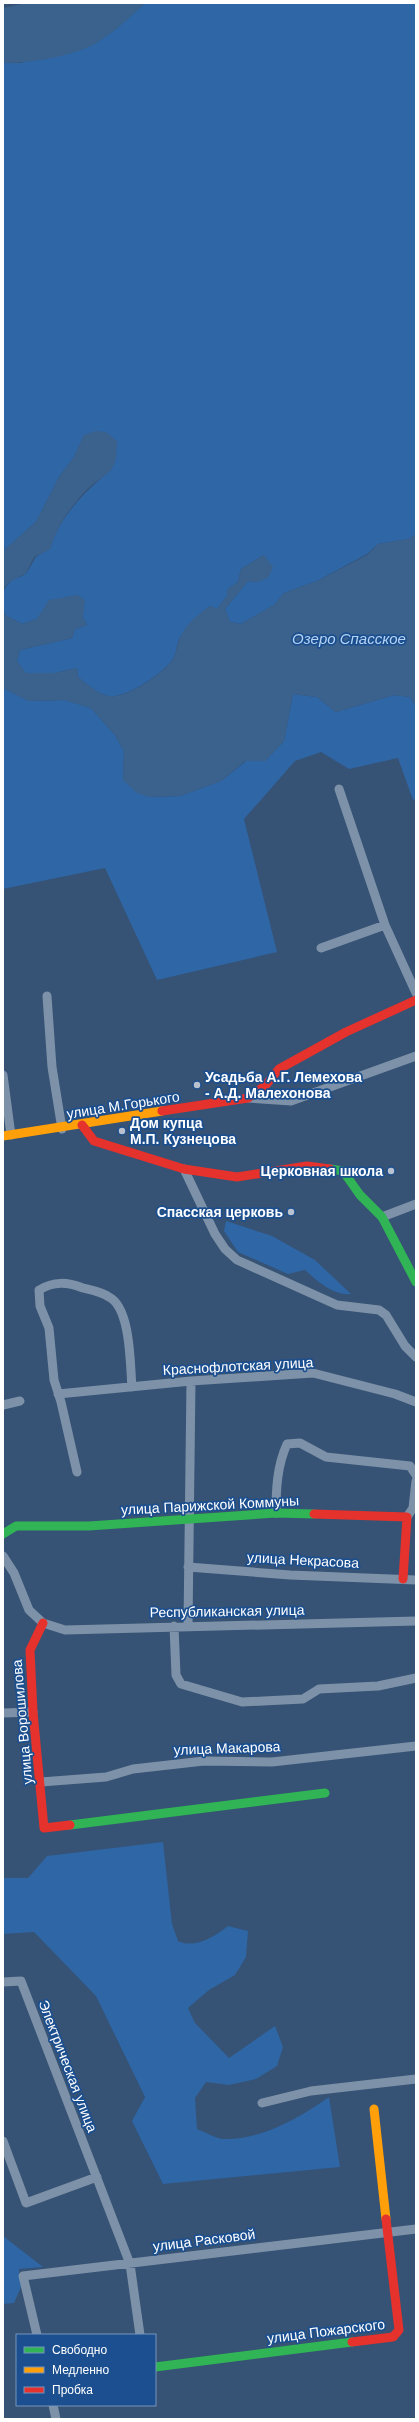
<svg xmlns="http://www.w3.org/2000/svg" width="419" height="2422" font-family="Arial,sans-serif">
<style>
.green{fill:#2f66a5}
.water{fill:#3b618d}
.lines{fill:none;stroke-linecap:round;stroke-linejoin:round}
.street{stroke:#7d92a8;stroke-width:9}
.fast{stroke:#30b455;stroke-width:9}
.slow{stroke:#ff9f0a;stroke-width:9}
.jam{stroke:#e5322d;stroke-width:9}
.poi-dot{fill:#b9c2ce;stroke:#1b4f8f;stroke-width:1.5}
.labels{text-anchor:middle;stroke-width:3.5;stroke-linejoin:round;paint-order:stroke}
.poi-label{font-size:14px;font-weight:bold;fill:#fff;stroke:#1b4f8f;text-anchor:start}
.street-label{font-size:14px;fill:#fff;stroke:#1b4f8f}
.water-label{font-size:15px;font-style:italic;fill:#b5d3f5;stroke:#1b4f8f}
</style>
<rect width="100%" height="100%" fill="#365274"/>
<path class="green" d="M145 3H416V534L409 539 378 544 367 554 317 581 284 593 274 605 241 624 230 622 225 609 248 581 257 582 264 555 241 569 238 582 228 589 227 596 217 609 210 606C200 613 187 626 181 636 176 643 177 653 173 659 164 673 124 700 108 696 96 693 87 684 78 677L77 668 55 673H25L17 661 20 650 72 638 75 629 87 625 83 618 50 600 37 619 22 624 5 615C0 599 1 586 16 578 20 577 25 575 27 572 38 556 30 559 50 549 59 517 85 491 111 470L84 435 74 457 59 477 36 522 3 551V63H21L116 29Z
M3 688 29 701 65 700 91 708 115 735 124 751 123 780 149 797 180 796 221 781 246 761H265L284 741 293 694 317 697 336 712 394 695 410 697 416 707V799L413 800 398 758 349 769 321 752 295 761 244 819 277 952 157 980 105 868 3 889Z
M226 1221 272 1236 315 1260 351 1294C334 1296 317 1281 305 1270L288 1274 238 1252 224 1231Z
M163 1842 172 1924 178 1941C195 1949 214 1937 228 1926L248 1931 246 1957 235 1975 209 1990 188 2008 195 2023 229 2058 275 2026 283 2047 277 2066 256 2079 229 2085 206 2082 195 2098 197 2129C205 2132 215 2138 223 2139 262 2140 299 2118 329 2097L340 2167 163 2184 132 2121 145 2097 96 1996 34 1932 3 1934V1878H28L47 1856Z
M3 2236 43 2267 19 2269 21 2287 14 2303 3 2304Z"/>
<path class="water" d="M26 3H145C125 21 104 43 78 51 55 59 27 63 3 63V8Z
M96 431 106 432 117 441C117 451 117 463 110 471 105 476 98 480 93 484 74 501 57 525 50 549L34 557 26 573 8 583 3 589V551L36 522 59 477 74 457 84 435Z
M416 534V707L410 697 394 695 336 712 317 697 293 694 284 741 265 761H245L221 781 180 796 149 797 137 793 123 780 124 751 115 735 91 708 65 700 29 701 3 688V609L5 615 22 624 37 619 49 600 77 595 85 600 83 618 87 625 75 629 72 638 20 650 17 661 26 673H55L77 668 78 677C87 684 97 694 109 696 124 700 165 673 173 659 176 653 177 645 180 638 186 623 198 615 210 606L217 609 227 596 228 589 238 582 241 569 264 555 273 567 268 578 257 582 248 581 225 609 230 622 241 624 274 605 284 593 317 581 367 555 378 544 409 539Z"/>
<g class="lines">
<path class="street" d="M339 789 385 925 416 993
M321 948 385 925
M47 996 52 1067 62 1129
M3 1075 11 1135
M248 1098 291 1101 416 1056
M184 1169 215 1234 225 1249 237 1260 337 1305 379 1310 386 1315 405 1346 416 1357
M382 1217 416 1204
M58 1394 191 1381 313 1373 395 1394 416 1402
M3 1405 20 1401
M77 1472 61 1402 54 1380 49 1328 40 1306 39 1290C54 1281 67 1282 83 1288 91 1290 102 1292 109 1297 131 1308 130 1365 132 1387
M276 1513C276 1489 277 1466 287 1444L300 1443 326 1457 410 1466 416 1475
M407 1517 413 1508 416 1481
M3 1556 14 1573 29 1610 43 1623 65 1630 416 1621
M188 1567 290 1575 416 1580
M188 1625 191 1381
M174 1626 176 1675 181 1684 242 1702 303 1699 319 1689 378 1686 416 1678
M3 1713 33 1712
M41 1782 106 1777 133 1769 204 1761 272 1762 416 1746
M3 1982 21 1981 130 2264 140 2335
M262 2103 311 2091 416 2079
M3 2141 26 2203 97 2177
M37 2335 23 2276 416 2229
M53 2405 56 2419"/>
<path class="fast" d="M330 1169 343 1171 360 1195 382 1217 416 1282
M3 1534 16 1526H89L276 1513 314 1514
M70 1825 325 1793
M155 2367 352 2342"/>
<path class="slow" d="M3 1136 162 1111
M374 2109 386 2219"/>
<path class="jam" d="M162 1111 248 1098 265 1086 279 1069 346 1032 416 1000
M82 1125 94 1141 184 1169 237 1177 307 1166 330 1169
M314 1514 407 1517 403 1579
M43 1623 30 1650 33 1712 44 1828 70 1825
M352 2342 393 2337 399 2330 386 2219"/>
</g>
<g class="poi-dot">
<circle cx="197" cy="1085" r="4"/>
<circle cx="122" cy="1131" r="4"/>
<circle cx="391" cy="1171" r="4"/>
<circle cx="291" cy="1212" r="4"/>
</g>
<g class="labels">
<g class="poi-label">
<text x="205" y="1082">Усадьба А.Г. Лемехова<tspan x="205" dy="16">- А.Д. Малехонова</tspan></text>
<text x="130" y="1128">Дом купца<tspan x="130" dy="16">М.П. Кузнецова</tspan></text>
<text x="383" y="1176" text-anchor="end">Церковная школа</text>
<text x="283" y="1217" text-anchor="end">Спасская церковь</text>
</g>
<g class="street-label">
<text transform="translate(123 1105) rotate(-9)" y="5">улица М.Горького</text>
<text transform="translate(238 1366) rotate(-3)" y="5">Краснофлотская улица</text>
<text transform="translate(210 1505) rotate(-3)" y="5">улица Парижской Коммуны</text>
<text transform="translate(303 1560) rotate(3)" y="5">улица Некрасова</text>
<text transform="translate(227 1611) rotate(-1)" y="5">Республиканская улица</text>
<text transform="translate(22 1722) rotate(-95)" y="5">улица Ворошилова</text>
<text transform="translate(227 1748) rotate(-2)" y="5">улица Макарова</text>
<text transform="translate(68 2066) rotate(69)" y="5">Электрическая улица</text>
<text transform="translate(204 2240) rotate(-7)" y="5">улица Расковой</text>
<text transform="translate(326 2331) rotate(-7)" y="5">улица Пожарского</text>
</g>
<g class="water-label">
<text x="349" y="644">Озеро Спасское</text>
</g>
</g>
<rect width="419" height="2422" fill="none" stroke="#ffffff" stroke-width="8"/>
<rect x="16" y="2334" width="140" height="72" fill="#1b4f8f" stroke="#7695bc"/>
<rect x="24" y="2347" width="20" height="6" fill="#30b455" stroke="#7695bc"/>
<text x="52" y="2354" font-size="12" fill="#ffffff">Свободно</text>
<rect x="24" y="2367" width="20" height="6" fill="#ff9f0a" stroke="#7695bc"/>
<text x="52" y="2374" font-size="12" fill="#ffffff">Медленно</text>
<rect x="24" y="2387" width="20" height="6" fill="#e5322d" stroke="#7695bc"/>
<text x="52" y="2394" font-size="12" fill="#ffffff">Пробка</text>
</svg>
